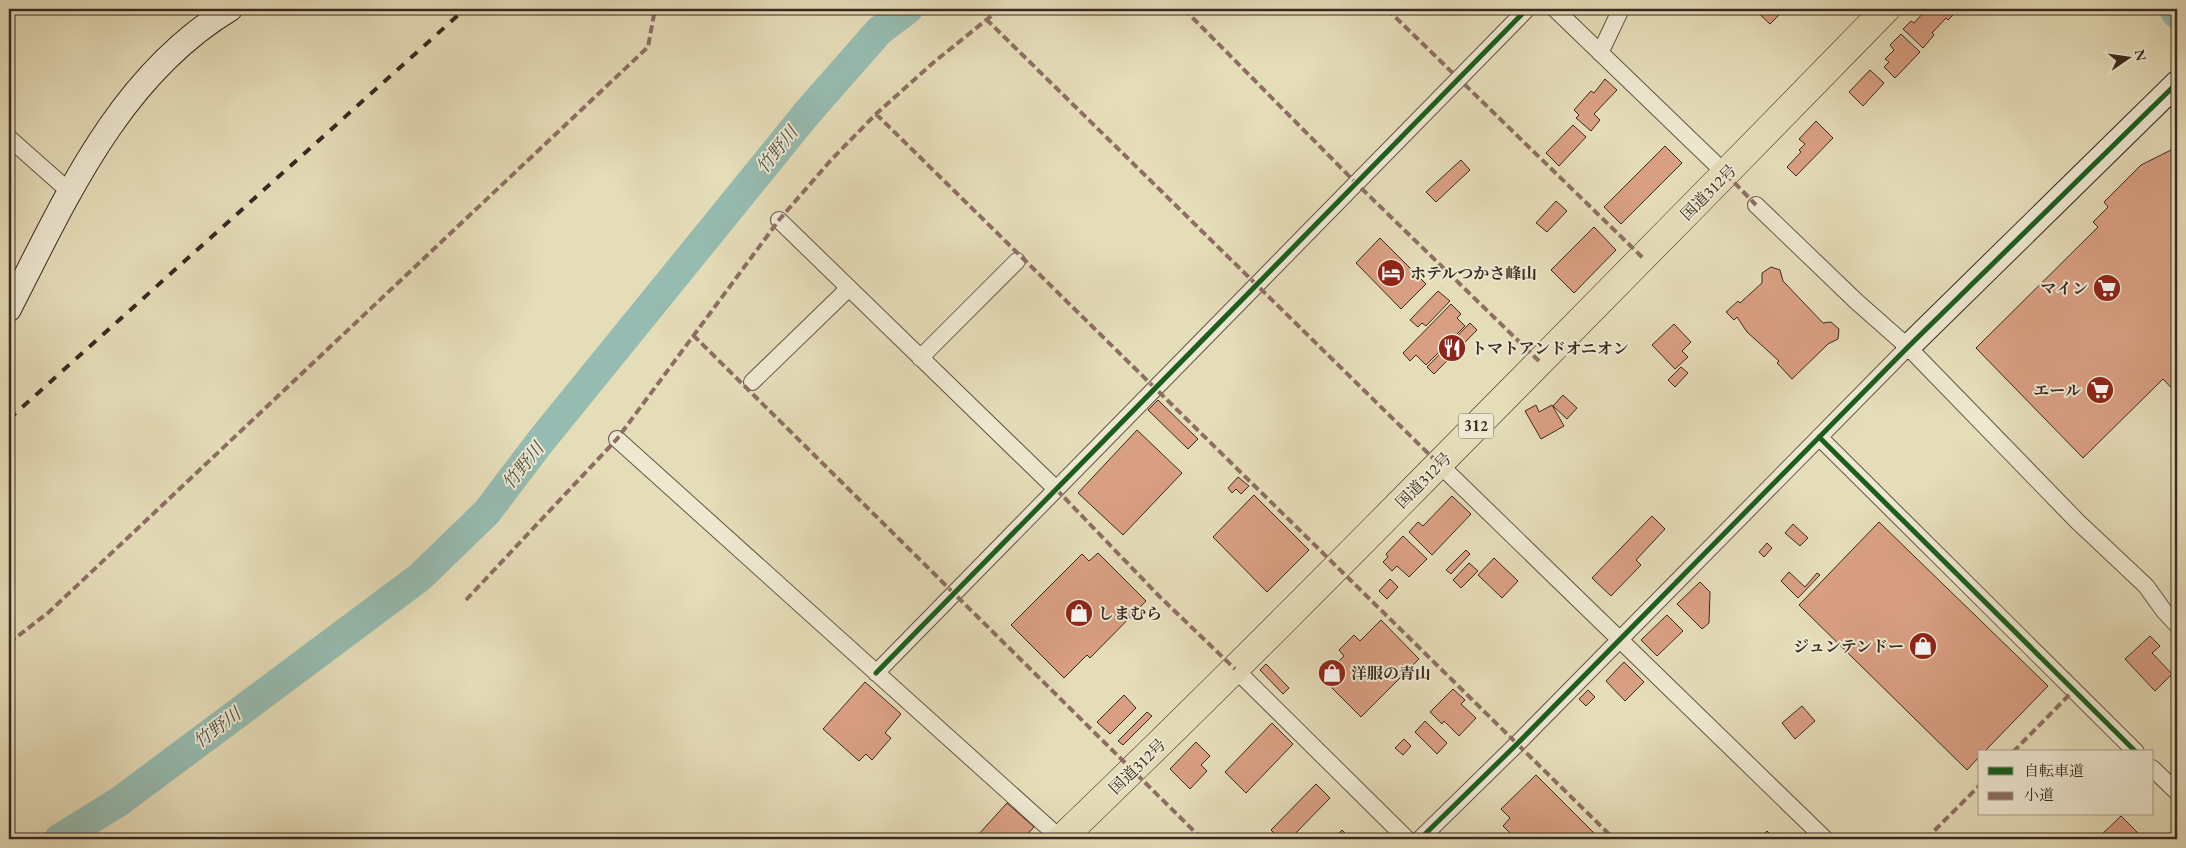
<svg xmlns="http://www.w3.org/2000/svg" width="2186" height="848" font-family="'EB Garamond','Noto Serif JP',serif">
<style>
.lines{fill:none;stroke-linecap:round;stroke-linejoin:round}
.river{stroke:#96bbb0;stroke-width:30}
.building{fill:#d99f82;stroke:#39291f}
.street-casing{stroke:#645645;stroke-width:18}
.secondary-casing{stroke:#39291f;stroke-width:26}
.highway-casing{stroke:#39291f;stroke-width:29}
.street{stroke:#eee8d1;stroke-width:16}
.secondary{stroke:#eee8d1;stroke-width:24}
.highway{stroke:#e5dcb8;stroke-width:28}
.rail{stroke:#39291f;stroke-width:4;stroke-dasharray:9 9;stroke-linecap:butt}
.quiet{stroke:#8d6e63;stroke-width:4;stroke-dasharray:8 4;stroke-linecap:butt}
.cycleway-casing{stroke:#eee8d1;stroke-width:8}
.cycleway{stroke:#1b5e20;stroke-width:5}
.labels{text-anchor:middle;stroke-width:4;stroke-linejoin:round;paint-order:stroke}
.shield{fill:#eee8d1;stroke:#6f6254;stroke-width:1}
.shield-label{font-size:15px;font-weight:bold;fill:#39291f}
.street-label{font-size:16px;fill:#39291f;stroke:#eee8d1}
.poi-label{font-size:16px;font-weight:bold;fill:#39291f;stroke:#eee8d1;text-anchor:start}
.water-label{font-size:18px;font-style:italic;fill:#504e43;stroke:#eee8d1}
</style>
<rect width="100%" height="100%" fill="#e5dcb8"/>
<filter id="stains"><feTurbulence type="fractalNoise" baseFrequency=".004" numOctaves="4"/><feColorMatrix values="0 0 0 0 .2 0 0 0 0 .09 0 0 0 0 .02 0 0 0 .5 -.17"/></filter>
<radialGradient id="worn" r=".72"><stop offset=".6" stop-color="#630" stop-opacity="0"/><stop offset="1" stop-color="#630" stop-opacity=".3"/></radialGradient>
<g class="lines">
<path class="river" d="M2174 9 2177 14
M59 839 120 801 420 577 487 512 540 442 807 113 879 31 908 9"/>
</g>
<path class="building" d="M1754 9H1785L1770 24Z
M1931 9H1959L1948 20 1946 18 1932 33 1934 35 1923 48 1903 29 1911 21 1914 23 1924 12 1926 14Z
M1901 34 1920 52 1895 78 1884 67 1889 62 1885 59 1894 50 1890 45Z
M1870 70 1884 83 1863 106 1849 92Z
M1605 79 1617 90 1594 114 1600 120 1591 131 1576 118 1579 115 1574 110 1591 91 1594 93Z
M1816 121 1833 138 1796 176 1787 167 1801 152 1799 150 1805 144 1799 139Z
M1573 125 1586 137 1559 166 1546 153Z
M1665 146 1682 163 1621 224 1604 207Z
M2177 147V394L2163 379 2083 458 1976 348 2098 227 2093 222 2108 207 2104 202 2141 165Z
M1461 160 1470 170 1436 202 1426 192Z
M1556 201 1567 211 1547 232 1536 223Z
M1594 227 1616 250 1574 293 1551 270Z
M1380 238 1426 284 1401 309 1356 263Z
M1771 267 1780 270 1783 281 1823 323 1831 322 1839 329 1838 339 1828 344 1792 379 1777 363 1779 361 1747 332 1737 317 1734 320 1726 312 1738 301 1740 303 1762 283V273Z
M1438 291 1450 301 1426 326 1422 323 1418 327 1410 320Z
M1451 304 1461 314 1457 318 1465 326 1426 365 1416 355 1410 361 1403 353Z
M1470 323 1477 330 1434 374 1427 367Z
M1674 324 1691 342 1682 351 1688 357 1675 369 1652 345Z
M1681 367 1688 373 1675 387 1668 380Z
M1563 395 1577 408 1567 419 1553 406Z
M1158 400 1198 439 1188 449 1148 410Z
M1536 405 1539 412 1552 405 1564 426 1541 439 1525 411Z
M1137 430 1182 473 1123 535 1078 493Z
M1238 477 1249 486 1241 494 1236 489 1232 493 1228 488Z
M1254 495 1309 550 1267 592 1213 537Z
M1452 496 1471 514 1432 555 1409 532 1418 522 1423 526Z
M1652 516 1665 529 1636 560 1641 565 1611 596 1592 578Z
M1879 522 2048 686 1984 752H1980V756L1967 770 1799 605Z
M1793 524 1808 538 1800 546 1785 533Z
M1403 536 1427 559 1409 577 1397 566 1392 571 1383 562 1388 557 1386 554Z
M1767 543 1772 548 1764 557 1759 552Z
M1466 550 1470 554 1451 574 1446 570Z
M1098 553 1146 601 1090 658 1087 655 1064 678 1011 625 1082 554 1089 561Z
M1494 558 1518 581 1502 598 1478 575Z
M1469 563 1478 571 1461 588 1453 580Z
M1789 572 1805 587 1817 573 1820 575 1798 598 1781 581Z
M1390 579 1398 587 1387 599 1379 591Z
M1700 582 1710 592 1709 623 1702 629 1677 604Z
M1667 615 1683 631 1657 656 1641 640Z
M1381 620 1419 659 1361 717 1322 678 1344 656 1339 650 1354 635 1360 641Z
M2150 636 2160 646 2152 653 2172 674 2155 691 2125 659Z
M1624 662 1644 682 1625 701 1606 681Z
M1266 664 1289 688 1283 694 1260 670Z
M865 682 901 714 885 733 891 738 872 760 866 754 859 761 823 729Z
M1453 689 1465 700 1461 704 1476 718 1459 736 1444 721 1442 724 1430 712Z
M1588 690 1595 697 1586 706 1579 699Z
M1124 695 1136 708 1110 734 1097 722Z
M1802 706 1815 721 1795 739 1782 723Z
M1147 712 1152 716 1123 745 1118 741Z
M1425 721 1447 743 1437 754 1415 732Z
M1272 723 1293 744 1246 793 1225 772Z
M1404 739 1411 746 1403 755 1395 748Z
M1196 742 1210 756 1201 765 1207 771 1190 789 1170 769Z
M1536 775 1594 833 1587 839H1516L1503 826 1510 818 1501 809Z
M1316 784 1330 798 1290 839H1280L1271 830Z
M1007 803 1034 827 1023 839H982L978 835Z
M2121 816 2139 834 2134 839H2097Z
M1342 830 1351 839H1333Z
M1767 831 1775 839 1760 838Z"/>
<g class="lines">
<defs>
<path id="street" d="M1555 9 1726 174
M1600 53 1621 9
M9 138 70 192
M1756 205 1857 302 1908 347 2078 522 2146 586 2164 611 2177 625
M779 220 1056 489
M920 358 1017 261
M752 382 849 288
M1819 437 2136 752
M617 439 1061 839
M1439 464 1825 839
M1235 669 1407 839
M876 673 1527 9
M2152 768 2177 792
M1420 839 1517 744 1908 347"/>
<path id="secondary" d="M9 309C66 198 119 76 230 9
M1908 347 2177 83"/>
<path id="highway" d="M1061 839C1215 691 1365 539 1515 387 1639 261 1763 136 1886 9"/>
</defs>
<use href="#street" class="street-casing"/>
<use href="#secondary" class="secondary-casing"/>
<use href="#highway" class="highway-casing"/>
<use href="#street" class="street"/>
<use href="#secondary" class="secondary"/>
<use href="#highway" class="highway"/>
<path class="rail" d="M9 419 465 9"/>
<path class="quiet" d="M1184 9 1356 183 1540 362
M1387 9 1643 258
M986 19 1439 464
M876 114 1614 839
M1726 174 1756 205
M693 335 1202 839
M1056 489 1159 596 1235 669
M466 600 617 439 779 220 831 160 876 114 934 62 1000 9
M9 643 49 612 648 47 655 9
M2013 752 2073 691
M1926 839 1980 785"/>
<defs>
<path id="cycleway" d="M1819 437 2136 752
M876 673 1527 9
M1420 839 1517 744 1908 347 2177 83"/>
</defs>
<use href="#cycleway" class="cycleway-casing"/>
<use href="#cycleway" class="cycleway"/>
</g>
<defs>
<symbol id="hotel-disc" viewBox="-11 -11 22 22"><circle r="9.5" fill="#8f2418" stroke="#eee8d1"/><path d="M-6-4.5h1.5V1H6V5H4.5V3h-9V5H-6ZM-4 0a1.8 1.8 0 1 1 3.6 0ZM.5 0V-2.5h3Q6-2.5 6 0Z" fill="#fff"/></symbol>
<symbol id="supermarket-disc" viewBox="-11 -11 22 22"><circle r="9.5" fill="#8f2418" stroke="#eee8d1"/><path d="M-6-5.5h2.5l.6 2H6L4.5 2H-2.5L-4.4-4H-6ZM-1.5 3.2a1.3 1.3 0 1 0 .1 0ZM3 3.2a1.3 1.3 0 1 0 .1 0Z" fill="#fff"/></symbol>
<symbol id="restaurant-disc" viewBox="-11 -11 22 22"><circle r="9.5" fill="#8f2418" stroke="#eee8d1"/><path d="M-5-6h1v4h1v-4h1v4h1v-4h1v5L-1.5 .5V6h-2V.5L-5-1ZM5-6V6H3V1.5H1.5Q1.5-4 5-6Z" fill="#fff"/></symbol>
<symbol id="shop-disc" viewBox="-11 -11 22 22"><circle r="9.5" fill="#8f2418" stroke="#eee8d1"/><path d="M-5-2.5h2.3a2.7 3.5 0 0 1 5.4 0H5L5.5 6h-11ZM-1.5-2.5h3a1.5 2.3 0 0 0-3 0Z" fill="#fff"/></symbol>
</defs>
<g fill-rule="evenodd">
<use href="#hotel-disc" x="1375" y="257" width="32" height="32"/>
<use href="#supermarket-disc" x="2091" y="272" width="32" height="32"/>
<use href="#restaurant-disc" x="1436" y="332" width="32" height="32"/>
<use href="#supermarket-disc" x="2084" y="374" width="32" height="32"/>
<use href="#shop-disc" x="1063" y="597" width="32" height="32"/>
<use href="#shop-disc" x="1907" y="630" width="32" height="32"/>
<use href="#shop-disc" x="1316" y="657" width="32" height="32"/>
</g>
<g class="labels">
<rect class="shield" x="1458.5" y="413.5" width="35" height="25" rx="4"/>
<g class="shield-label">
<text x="1476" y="431">312</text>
</g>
<g class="street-label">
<text transform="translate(1708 192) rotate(-45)" y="6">国道312号</text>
<text transform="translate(1423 480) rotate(-45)" y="6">国道312号</text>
<text transform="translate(1137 766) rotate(-44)" y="6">国道312号</text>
</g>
<g class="poi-label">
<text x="1410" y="279">ホテルつかさ峰山</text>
<text x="2088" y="294" text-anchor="end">マイン</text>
<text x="1471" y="354">トマトアンドオニオン</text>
<text x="2081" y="396" text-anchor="end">エール</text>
<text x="1098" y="619">しまむら</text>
<text x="1904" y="652" text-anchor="end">ジュンテンドー</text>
<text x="1351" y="679">洋服の青山</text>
</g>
<g class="water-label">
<text transform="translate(777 150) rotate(-51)" y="6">竹野川</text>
<text transform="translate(523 466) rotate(-51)" y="6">竹野川</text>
<text transform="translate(217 728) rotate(-37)" y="6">竹野川</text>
</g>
</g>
<rect width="2186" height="848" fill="none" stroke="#e5dcb8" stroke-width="30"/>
<rect x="10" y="10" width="2166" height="828" fill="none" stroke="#39291f" stroke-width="2.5"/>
<rect x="15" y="15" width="2156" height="818" fill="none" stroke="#39291f"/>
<rect x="1978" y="750" width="175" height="65" fill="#eee8d1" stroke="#a69c8a"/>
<rect x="1988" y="767" width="25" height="8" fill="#1b5e20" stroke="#a69c8a"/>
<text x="2024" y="776" font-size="15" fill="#39291f">自転車道</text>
<rect x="1988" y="792" width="25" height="8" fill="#8d6e63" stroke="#a69c8a"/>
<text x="2024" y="800" font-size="15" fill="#39291f">小道</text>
<g transform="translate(2128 58) rotate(77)" stroke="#eee8d1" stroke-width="4" paint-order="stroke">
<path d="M0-4L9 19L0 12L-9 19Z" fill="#39291f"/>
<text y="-8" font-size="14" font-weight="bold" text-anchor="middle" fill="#39291f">N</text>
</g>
<rect width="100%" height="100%" filter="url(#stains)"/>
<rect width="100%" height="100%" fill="url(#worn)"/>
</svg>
